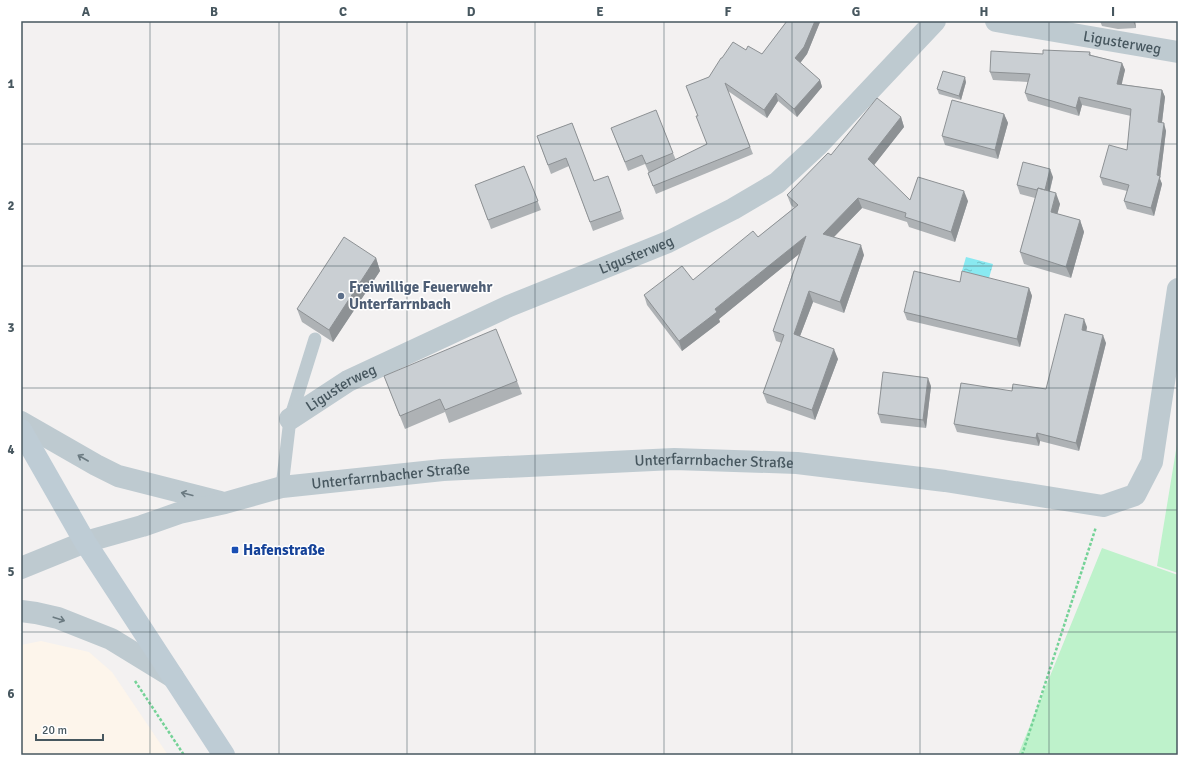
<svg xmlns="http://www.w3.org/2000/svg" width="1199" height="776" font-family="Signika,sans-serif">
<style>
.commercial{fill:#fdf5eb}
.green{fill:#bef2cb}
.water{fill:url(#water-ripples)}
.lines{fill:none;stroke-linecap:round;stroke-linejoin:round}
.path{stroke:#74d297;stroke-width:2.5;stroke-dasharray:3 2;stroke-linecap:butt}
.service{stroke:#becad0;stroke-width:13}
.minor{stroke:#becad0;stroke-width:22}
.tertiary{stroke:#becad0;stroke-width:22}
.secondary{stroke:#beccd5;stroke-width:22}
.wall{fill:#aeb2b5}
.shaded-wall{fill:#8d9194}
.building{fill:#cacfd3;stroke:#8d9194}
.oneway{stroke:#6b7a81}
.grid{fill:none;stroke:#47575f;stroke-width:1;stroke-opacity:0.55}
.service-dot{fill:#5c6f8a;stroke:#fff;stroke-width:1.5}
.transit-dot{fill:#1a4fb4;stroke:#fff;stroke-width:1.5}
.labels{text-anchor:middle;stroke-width:3;stroke-linejoin:round;paint-order:stroke}
.street-label{font-size:15px;fill:#47575f;stroke:#fff}
.service-label{font-size:15px;font-weight:bold;fill:#4e5e75;stroke:#fff;text-anchor:start}
.transit-label{font-size:15px;font-weight:bold;fill:#164399;stroke:#fff;text-anchor:start}
.neatline{fill:none;stroke:#47575f;stroke-width:1.5}
.grid-label{font-size:13px;text-anchor:middle;font-weight:bold;fill:#47575f}
</style>
<defs>
<pattern id="water-ripples" width="26" height="14" patternUnits="userSpaceOnUse"><rect width="26" height="14" fill="#89e9f1"/><path d="M2 4q2-2 4 0t4 0M15 11q2-2 4 0t4 0" fill="none" stroke="#72c0c6"/></pattern>
</defs>
<rect width="100%" height="100%" fill="#f3f1f1"/>
<path class="commercial" d="M41 641 89 652 112 672 168 755H21V645Z"/>
<path class="green" d="M1178 438V573L1157 566Z
M1102 548 1178 575V755H1018Z"/>
<path class="water" d="M966 257 993 264 989 278 962 271Z"/>
<g class="lines">
<path class="path" d="M135 681 184 755
M1022 755 1096 527"/>
<path class="service" d="M282 487 290 419 315 339"/>
<g class="minor">
<path id="s1" d="M996 21 1178 52"/>
<path id="s2" d="M290 419 348 381 509 306 668 242 733 209 777 183 818 145 935 21"/>
</g>
<g class="tertiary">
<path d="M21 422 96 465 118 476 220 502"/>
<path id="s3" d="M21 568 85 542 142 526 179 513 225 503 282 487 443 470 674 459 797 463 945 481 1103 506 1135 495 1152 462 1178 289"/>
<path d="M21 611 36 613 58 618 111 639 173 677"/>
</g>
<path class="secondary" d="M21 430 85 542 224 755"/>
</g>
<path class="wall" d="M787 21H824L820 22 807 54 800 63 820 80 822 87 797 117 778 101 767 118 728 91 753 154 656 194 651 181 648 173H649L645 164 628 171 611 128 673 153 676 160 707 144 698 116 686 86 709 77 722 58 746 50 762 54Z
M1100 21H1135L1136 28 1118 29 1102 26Z
M1090 52 1091 55 1122 63 1125 70 1121 84 1162 90 1165 97 1162 123 1166 131 1160 179 1162 184 1154 216 1127 209 1124 201 1127 191 1103 185 1100 177 1127 150 1131 116 1082 105 1079 116 1028 101 1025 93 1028 82 993 80 990 72 1043 54Z
M966 82 961 100 939 94 937 89Z
M1004 114 1008 123 998 159 945 145 942 136Z
M901 117 904 127 874 165 910 200 968 201 955 242 909 227 907 222 862 208 834 237 864 255 844 313 813 302 800 336 838 359 815 420 767 403 763 393 782 343 776 341 773 331 799 254 719 319 720 322 682 351 647 305 644 295 693 280 758 237 794 208 791 205 787 195 831 155Z
M572 123 594 181 621 211 624 219 593 231 569 166 551 174 537 136Z
M524 166 541 210 491 229 475 185Z
M1053 177 1050 191 1060 204 1057 214 1080 220 1084 232 1071 278 1024 264 1020 252 1035 198 1020 194 1017 185Z
M376 258 380 271 333 342 302 322 297 309Z
M1029 288 1032 296 1020 347 907 320 904 312Z
M1087 327 1086 331 1106 343 1079 451 1040 441 1039 446 957 432 954 424 1046 389Z
M384 376 517 381 522 394 449 423 445 412 405 429Z
M931 386 926 428 881 423 878 414Z"/>
<path class="shaded-wall" d="M815 21H820V22L807 54 798 66 795 58Z
M1133 21H1135L1136 28Z
M1122 63 1125 70 1120 92 1117 84Z
M965 77 966 82 961 100 959 96Z
M820 80 822 87 797 117 794 109Z
M1162 90 1165 97 1161 130 1158 122Z
M776 93 778 101 767 118 764 110Z
M1079 97 1082 105 1079 116 1076 108Z
M1004 114 1008 123 998 159 995 150Z
M901 117 904 127 871 169 868 159Z
M1164 123 1166 131 1160 179 1162 184 1154 216 1151 208 1157 175Z
M1050 169 1053 177 1047 201 1044 192Z
M964 191 968 201 955 242 951 232Z
M1056 193 1060 204 1055 223 1051 212Z
M858 198 862 208 827 244 823 234Z
M1080 220 1084 232 1071 278 1066 267Z
M806 236 809 246 719 319 720 322 682 351 679 341 715 309Z
M861 245 864 255 844 313 840 302Z
M376 258 380 271 333 342 329 330Z
M1029 288 1032 296 1020 347 1017 339Z
M809 291 813 302 797 344 794 334Z
M1084 319 1087 327 1085 338 1082 330Z
M1103 335 1106 343 1079 451 1076 443Z
M834 349 838 359 815 420 812 410Z
M928 378 931 386 926 428 923 420Z
M1037 433 1040 441 1039 446 1036 438Z"/>
<path class="building" d="M787 21H815L804 47 795 58 820 80 794 109 776 93 764 110 725 83 750 147 653 186 648 173 707 144 696 116H698L686 86 709 77 721 58H722L733 42 746 50 748 46 762 54Z
M1043 50 1090 52 1089 55 1122 63 1117 84 1162 90 1158 122 1164 123 1157 175 1160 176 1151 208 1124 201 1129 185 1100 177 1109 145 1127 150 1131 109 1079 97 1076 108 1025 93 1030 74 990 72 991 51 1043 54Z
M943 71 965 77 959 96 937 89Z
M877 98 901 117 868 159 910 200 918 177 964 191 951 232 905 217 906 213 858 198 823 234 861 245 840 302 809 291 794 334 834 349 812 410 763 393 784 335 773 331 806 236 715 309 717 312 679 341 644 295 682 266 693 280 753 231 758 237 798 205 787 195 828 153 831 155Z
M952 100 1004 114 995 150 942 136Z
M656 110 673 153 646 164 642 155 625 162 611 128Z
M572 123 594 181 608 176 621 211 590 222 566 158 548 165 537 136Z
M1023 162 1050 169 1045 190 1038 188 1037 190 1017 185Z
M524 166 538 201 488 220 475 185Z
M1038 188 1056 193 1051 212 1080 220 1066 267 1020 252Z
M344 237 376 258 329 330 297 309Z
M914 271 960 282 962 271 1029 288 1017 339 904 312Z
M1065 314 1084 319 1082 330 1103 335 1076 443 1037 433 1036 438 954 424 961 383 1012 391 1013 384 1046 389Z
M496 329 517 381 445 410 440 399 400 416 384 376Z
M883 372 928 378 923 420 878 414Z"/>
<defs><path id="oneway-shaft" d="M-6 0H5M1.5-3L5.5 0L1.5 3" fill="none" stroke-width="1.6" stroke-linecap="round" stroke-linejoin="round"/></defs>
<g class="oneway">
<use href="#oneway-shaft" transform="translate(83 458) rotate(-150)"/>
<use href="#oneway-shaft" transform="translate(187 494) rotate(-166)"/>
<use href="#oneway-shaft" transform="translate(59 619) rotate(18)"/>
</g>
<path class="grid" d="M150 21V755M279 21V755M407 21V755M535 21V755M664 21V755M792 21V755M920 21V755M1049 21V755M21 144H1178M21 266H1178M21 388H1178M21 510H1178M21 632H1178"/>
<circle class="service-dot" cx="341" cy="296" r="4"/>
<rect class="transit-dot" x="231" y="546" width="8" height="8" rx="2"/>
<g class="labels">
<g class="street-label">
<text dy="5" stroke="none"><textPath href="#s1" startOffset="128">Ligusterweg</textPath></text>
<text dy="5" stroke="none"><textPath href="#s2" startOffset="384">Ligusterweg</textPath></text>
<text dy="5" stroke="none"><textPath href="#s2" startOffset="60">Ligusterweg</textPath></text>
<text dy="5" stroke="none"><textPath href="#s3" startOffset="707">Unterfarrnbacher Straße</textPath></text>
<text dy="5" stroke="none"><textPath href="#s3" startOffset="383">Unterfarrnbacher Straße</textPath></text>
</g>
<g class="service-label">
<text x="349" y="292">Freiwillige Feuerwehr<tspan x="349" dy="17">Unterfarrnbach</tspan></text>
</g>
<g class="transit-label">
<text x="243" y="555">Hafenstraße</text>
</g>
</g>
<rect width="1199" height="776" fill="none" stroke="#ffffff" stroke-width="44"/>
<path d="M36 734v6h67v-6" fill="none" stroke="#47575f" stroke-width="2"/>
<text x="42" y="734" font-size="12" fill="#47575f" stroke="#ffffff" stroke-width="3" paint-order="stroke">20 m</text>
<rect x="22" y="22" width="1155" height="732" class="neatline"/>
<g class="grid-label">
<text x="86" y="16">A</text>
<text x="214" y="16">B</text>
<text x="343" y="16">C</text>
<text x="471" y="16">D</text>
<text x="600" y="16">E</text>
<text x="728" y="16">F</text>
<text x="856" y="16">G</text>
<text x="984" y="16">H</text>
<text x="1113" y="16">I</text>
<text x="11" y="88">1</text>
<text x="11" y="210">2</text>
<text x="11" y="332">3</text>
<text x="11" y="454">4</text>
<text x="11" y="576">5</text>
<text x="11" y="698">6</text>
</g>
</svg>
